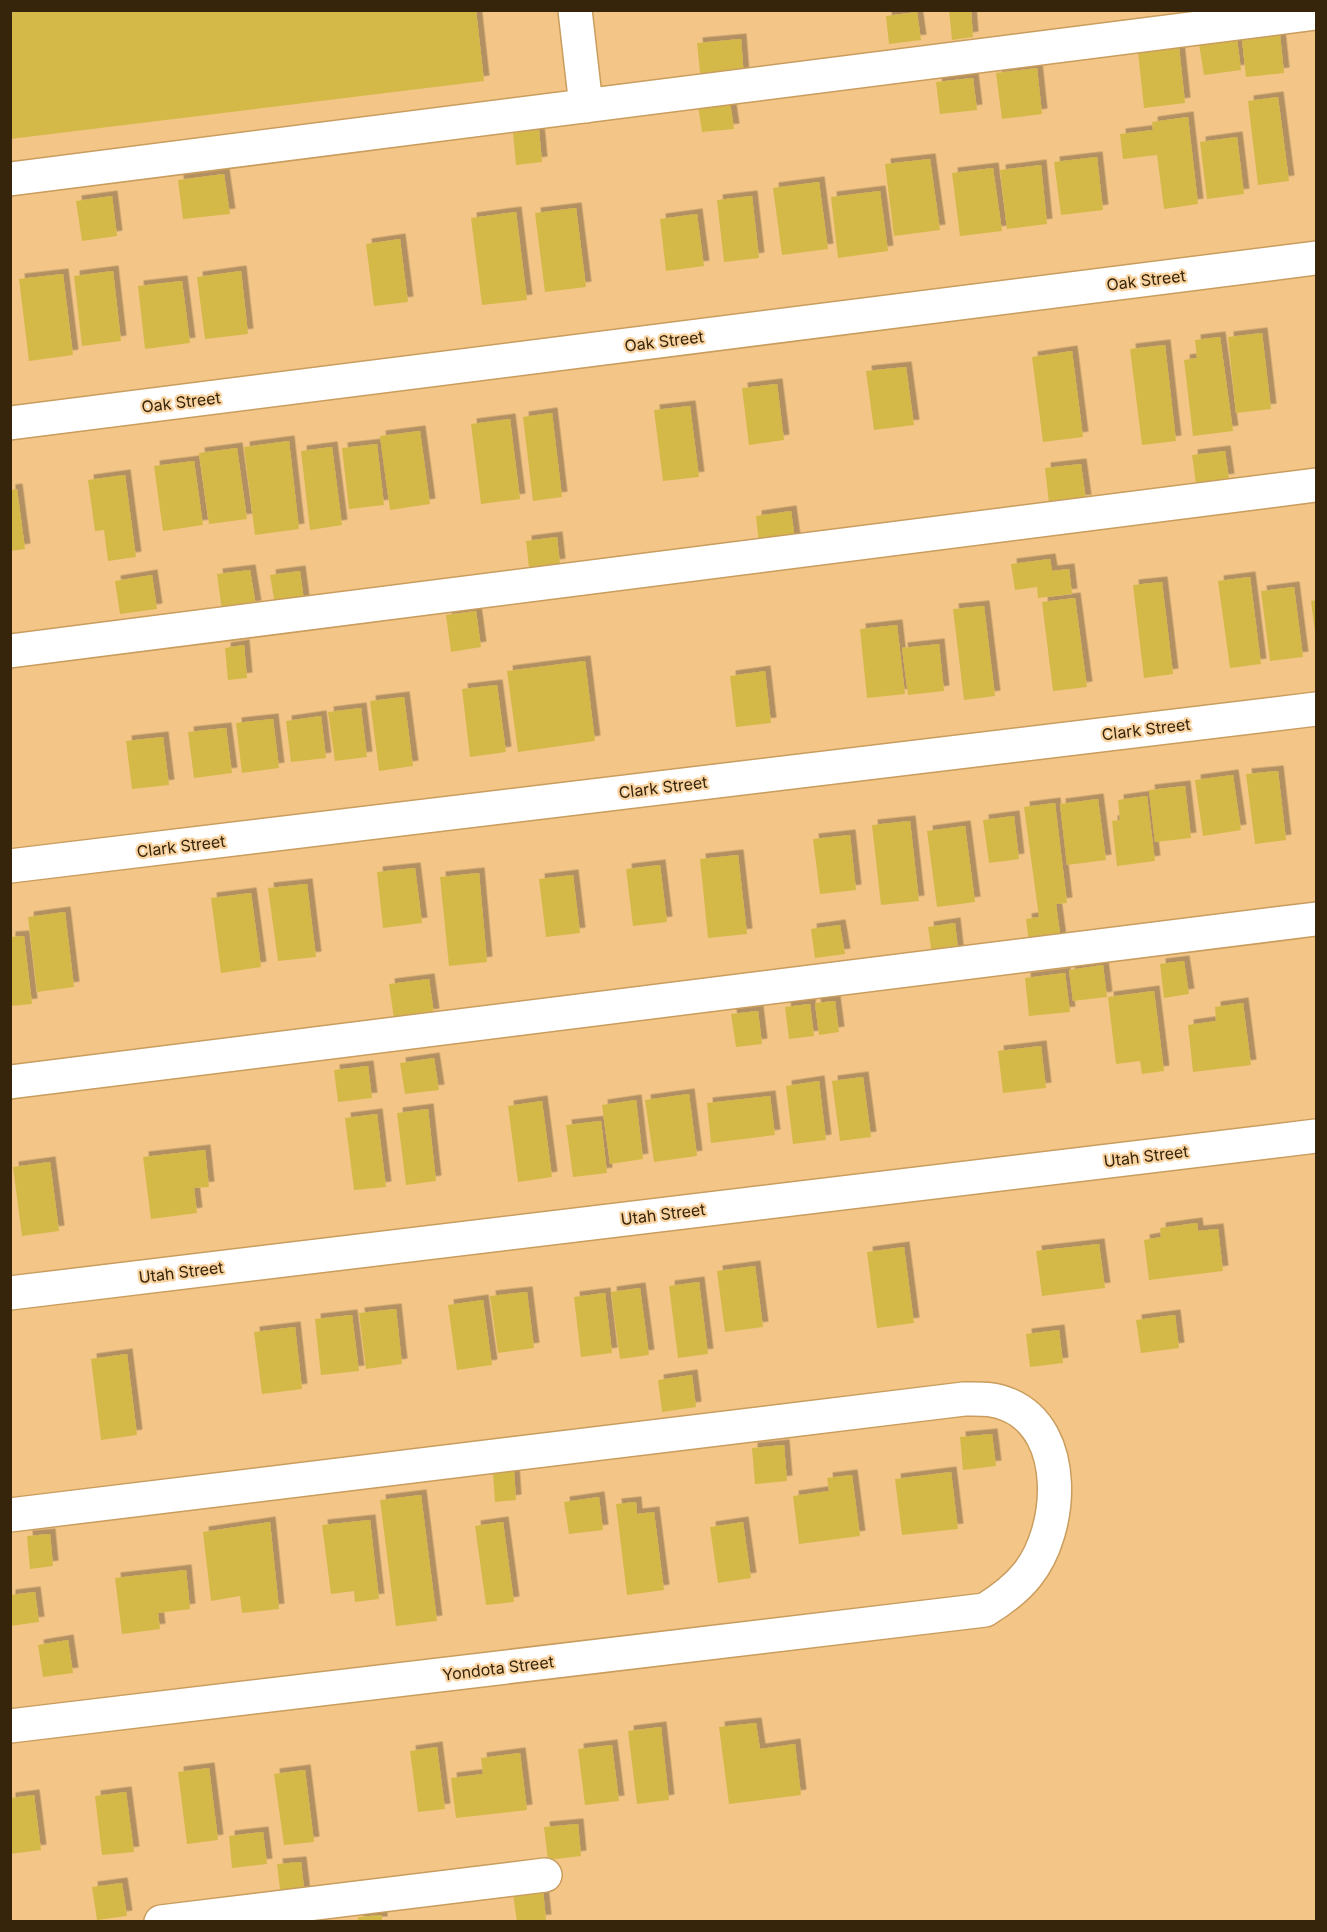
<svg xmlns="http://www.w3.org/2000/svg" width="1327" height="1932" font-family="Inter,sans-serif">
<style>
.building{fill:#d4b949;filter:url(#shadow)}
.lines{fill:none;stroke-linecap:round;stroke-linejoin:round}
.minor-casing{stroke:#c99d5e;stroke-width:36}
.major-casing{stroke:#c99d5e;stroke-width:36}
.minor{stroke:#fff;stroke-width:33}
.major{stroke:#fff;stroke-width:33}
.labels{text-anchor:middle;stroke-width:4.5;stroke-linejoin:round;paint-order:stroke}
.street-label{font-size:16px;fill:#36250a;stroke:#f9d4a2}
</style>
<defs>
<filter id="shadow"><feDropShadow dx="5.5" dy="-5.5" stdDeviation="0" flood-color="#0004"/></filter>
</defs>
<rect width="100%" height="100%" fill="#f3c586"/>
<path class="building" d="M10 10H476L484 81 10 139Z
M949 10H971L973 37 952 40Z
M917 12 921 40 889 44 886 16Z
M1280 35 1284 73 1246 77 1242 39Z
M741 39 744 78 701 82 697 43Z
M1237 39 1241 70 1204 75 1199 44Z
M1179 47 1185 103 1144 108 1138 52Z
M1037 68 1042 114 1002 119 996 73Z
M973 78 977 110 940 114 936 82Z
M1278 97 1289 181 1258 185 1248 101Z
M730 102 734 129 702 132 698 106Z
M1188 117 1198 204 1164 209 1157 155 1123 159 1120 134 1153 130 1152 122Z
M539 130 542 162 516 165 513 133Z
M1237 137 1244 194 1207 199 1200 142Z
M1097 157 1103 210 1061 215 1054 162Z
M930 159 940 230 894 236 885 164Z
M1041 165 1047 224 1007 229 1000 170Z
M993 168 1002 231 960 236 952 173Z
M224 174 230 214 183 219 178 180Z
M819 182 828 249 782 255 773 188Z
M880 191 888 251 838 258 831 197Z
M112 196 117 236 82 241 76 201Z
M752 196 759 258 724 262 717 200Z
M576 208 586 287 545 292 535 213Z
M516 212 527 300 482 305 471 218Z
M697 214 704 266 666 271 660 219Z
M400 239 408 302 374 306 366 244Z
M113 271 121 341 82 346 74 276Z
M241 271 248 334 205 339 197 277Z
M63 274 73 355 29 361 19 279Z
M182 281 190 343 145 349 138 286Z
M1262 333 1271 409 1236 413 1228 337Z
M1220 337 1233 431 1193 436 1184 360 1197 358 1195 340Z
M1165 345 1176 441 1142 445 1130 349Z
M1072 351 1083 437 1043 442 1032 357Z
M906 367 914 425 874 430 866 371Z
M777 384 784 440 749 445 742 388Z
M690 406 699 477 663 481 654 410Z
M552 413 562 497 533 501 523 417Z
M510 419 520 499 481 504 471 424Z
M420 431 430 504 390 510 380 436Z
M289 441 299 529 255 535 244 447Z
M377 444 384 505 349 509 342 448Z
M332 447 342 525 310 530 301 451Z
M237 448 247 519 209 524 199 453Z
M1225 451 1229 479 1196 484 1192 455Z
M194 461 203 525 163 531 154 466Z
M1081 464 1086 500 1049 504 1045 468Z
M125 475 136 557 108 561 104 530 95 531 88 480Z
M17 489 25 549 10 551V490Z
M791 511 795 540 759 544 756 516Z
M557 537 560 564 529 568 526 541Z
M1050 559 1052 571 1069 569 1072 594 1038 598 1037 587 1015 590 1011 564Z
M250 570 256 606 222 611 217 574Z
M300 571 304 601 275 605 270 575Z
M152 575 157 609 120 614 115 581Z
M1250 577 1261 664 1230 668 1218 581Z
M1162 582 1173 674 1144 678 1133 585Z
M1294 587 1303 657 1270 661 1261 591Z
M1075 598 1087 687 1053 691 1042 602Z
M1316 600V632H1315L1311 601Z
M984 606 995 696 964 700 953 609Z
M476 611 481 647 451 652 446 615Z
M897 625 905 694 867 698 860 629Z
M939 644 944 691 908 695 902 648Z
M244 645 247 678 228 680 225 648Z
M585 661 595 741 518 752 507 671Z
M765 671 771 723 736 727 730 676Z
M497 685 506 752 470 757 462 689Z
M404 697 413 766 379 771 370 701Z
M361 708 367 757 335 761 328 712Z
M321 716 326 758 291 762 286 721Z
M273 719 279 768 242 773 236 723Z
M226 728 232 773 194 778 188 732Z
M163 737 169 785 132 789 126 741Z
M1278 771 1286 840 1255 844 1246 774Z
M1233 775 1241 830 1203 836 1195 780Z
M1185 786 1191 838 1155 842 1149 790Z
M1147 796 1155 861 1117 866 1112 821 1120 820 1118 800Z
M1098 799 1106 860 1067 865 1060 804Z
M1055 803 1067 903 1056 904 1062 948 1030 951 1026 919 1039 917 1024 807Z
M1014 816 1019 859 989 863 983 820Z
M910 821 919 901 881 905 872 825Z
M965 826 975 902 937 907 927 831Z
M850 835 856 890 820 894 813 839Z
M738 855 747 934 708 938 700 859Z
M660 865 667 922 633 926 626 869Z
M415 868 422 923 383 928 377 872Z
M479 873 487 962 449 966 440 877Z
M573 875 580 933 546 937 539 879Z
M307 884 316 957 278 961 268 888Z
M251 893 261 967 221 973 211 898Z
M65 912 74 987 37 992 28 917Z
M955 923 959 958 933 962 928 927Z
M840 925 845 954 815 958 811 929Z
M24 936 32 1004 10 1006V937Z
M1184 961 1189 994 1164 998 1160 964Z
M1103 965 1107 997 1073 1001 1069 970Z
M1065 973 1070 1012 1029 1016 1025 978Z
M429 979 434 1014 394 1019 389 984Z
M1154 991 1164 1071 1142 1074 1140 1061 1116 1064 1108 997Z
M835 1001 839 1032 819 1035 815 1003Z
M1243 1003 1251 1065 1193 1072 1188 1025 1216 1021 1215 1007Z
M810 1004 814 1036 789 1039 785 1007Z
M758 1011 762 1044 736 1047 731 1014Z
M1041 1046 1046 1088 1003 1093 998 1051Z
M434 1058 439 1090 405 1094 400 1063Z
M368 1066 372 1098 338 1102 334 1070Z
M863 1077 871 1137 840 1141 832 1081Z
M819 1081 826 1140 793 1144 786 1086Z
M689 1094 697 1156 654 1162 645 1100Z
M770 1096 775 1135 711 1143 707 1103Z
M636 1100 643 1159 610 1164 602 1105Z
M542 1101 552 1177 518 1182 508 1106Z
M428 1109 436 1181 406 1185 397 1113Z
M377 1114 386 1187 354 1190 345 1118Z
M601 1121 607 1173 573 1177 566 1125Z
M205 1150 209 1187 194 1188 197 1213 151 1219 143 1157Z
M50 1162 59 1231 22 1236 13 1167Z
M1197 1223 1198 1231 1218 1229 1223 1271 1149 1280 1144 1240 1161 1237 1160 1228Z
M1099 1244 1105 1288 1042 1296 1036 1251Z
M904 1247 914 1323 877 1328 867 1252Z
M755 1266 763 1327 725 1332 717 1271Z
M699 1282 708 1354 678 1358 669 1286Z
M640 1288 649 1355 620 1359 611 1292Z
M527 1292 534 1348 498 1353 490 1296Z
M605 1293 612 1353 581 1357 574 1297Z
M483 1300 492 1365 457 1370 448 1305Z
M396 1309 402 1364 366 1369 359 1313Z
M352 1315 359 1371 321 1375 315 1319Z
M1175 1315 1179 1348 1141 1353 1136 1320Z
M295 1327 302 1389 262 1394 254 1332Z
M1059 1330 1063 1363 1030 1367 1026 1334Z
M127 1354 137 1435 101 1440 91 1359Z
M692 1375 696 1407 662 1412 658 1380Z
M992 1434 996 1466 963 1470 960 1437Z
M784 1445 787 1481 755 1484 752 1448Z
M514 1471 516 1500 495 1502 493 1473Z
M951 1472 958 1529 902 1535 895 1479Z
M852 1475 860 1536 799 1544 793 1496 829 1491 827 1478Z
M421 1495 437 1621 396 1626 380 1500Z
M599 1497 603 1530 569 1534 564 1502Z
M636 1502 637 1514 654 1512 664 1590 627 1595 616 1504Z
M370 1520 379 1599 355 1602 354 1591 331 1594 322 1525Z
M270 1522 279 1609 242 1613 240 1596 211 1601 203 1532Z
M503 1522 514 1602 486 1605 475 1526Z
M743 1522 751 1578 718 1583 710 1527Z
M50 1534 53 1566 30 1569 27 1536Z
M186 1570 190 1609 158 1613 160 1629 122 1634 115 1578Z
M35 1592 39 1622 10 1626V1595Z
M68 1640 73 1673 43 1677 38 1645Z
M756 1723 760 1749 795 1744 801 1795 729 1804 719 1727Z
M661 1727 669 1800 637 1804 628 1731Z
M612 1745 619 1801 585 1805 578 1749Z
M437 1747 445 1809 418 1812 410 1751Z
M520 1753 527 1810 456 1818 451 1778 483 1774 481 1758Z
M209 1768 218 1840 187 1844 178 1772Z
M305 1770 314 1842 284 1845 274 1774Z
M126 1792 134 1852 102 1855 95 1796Z
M34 1795 41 1850 10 1854V1798Z
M578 1824 581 1856 548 1860 544 1827Z
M263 1832 267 1864 232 1868 229 1836Z
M301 1862 305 1896 281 1898 277 1864Z
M122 1883 127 1916 97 1920 92 1887Z
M543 1890 546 1920 517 1922 513 1894Z
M382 1915V1922H358V1917Z"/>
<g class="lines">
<defs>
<path id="minor" d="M575 10 586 106
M10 179 1316 13
M10 651 1316 485
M10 866 1316 709
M10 1082 1316 919
M10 1293 1316 1136
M10 1515 964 1399C980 1399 994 1398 1009 1405 1070 1431 1063 1531 1027 1575 1016 1589 1001 1600 985 1610L10 1726
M161 1922 545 1875"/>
<path id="major" d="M10 423 1316 258"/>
</defs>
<use href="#minor" class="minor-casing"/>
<use href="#major" class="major-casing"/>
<use href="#minor" class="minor"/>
<use href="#major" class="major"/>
</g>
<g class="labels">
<g class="street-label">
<text transform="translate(1146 280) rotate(-7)" y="6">Oak Street</text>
<text transform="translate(664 341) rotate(-7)" y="6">Oak Street</text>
<text transform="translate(181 402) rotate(-7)" y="6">Oak Street</text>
<text transform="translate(1146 729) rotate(-7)" y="6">Clark Street</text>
<text transform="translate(663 787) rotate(-7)" y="6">Clark Street</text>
<text transform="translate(181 846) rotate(-7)" y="6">Clark Street</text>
<text transform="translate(1146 1156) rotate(-7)" y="6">Utah Street</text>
<text transform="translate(663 1214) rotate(-7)" y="6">Utah Street</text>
<text transform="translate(181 1272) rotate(-7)" y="6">Utah Street</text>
<text transform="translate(498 1668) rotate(-7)" y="6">Yondota Street</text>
</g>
</g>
<rect width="1327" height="1932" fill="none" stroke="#36250a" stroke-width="24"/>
</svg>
